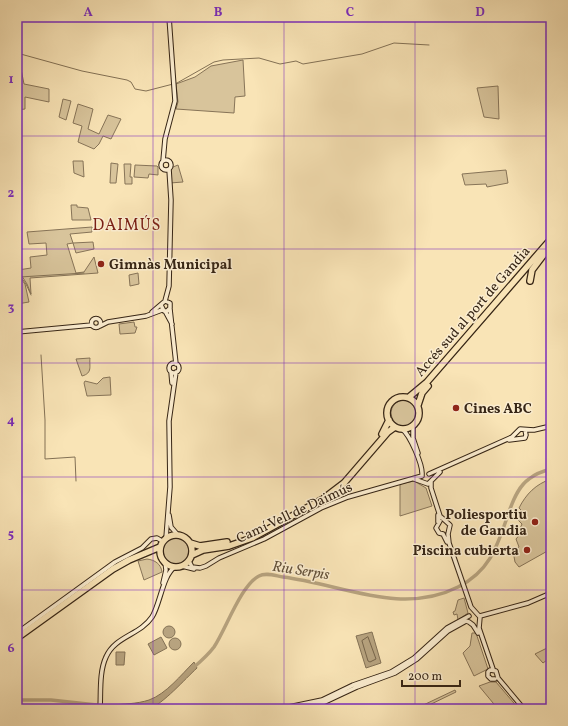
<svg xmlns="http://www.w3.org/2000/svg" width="568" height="726" font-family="Vollkorn,serif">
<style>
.green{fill:#d8c49b;stroke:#877458}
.water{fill:#b7a37f;stroke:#837155}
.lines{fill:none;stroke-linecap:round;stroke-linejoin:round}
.shore{stroke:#76644a;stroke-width:1}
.stream{stroke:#837155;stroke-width:1}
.river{stroke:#b7a37f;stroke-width:3.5}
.secondary-casing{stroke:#362515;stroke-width:5.5}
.highway-casing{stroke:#362515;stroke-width:8}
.secondary{stroke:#fbedd0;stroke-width:3.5}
.highway{stroke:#f9e4b6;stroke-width:5.5}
.grid{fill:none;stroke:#7b2cbf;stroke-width:1;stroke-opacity:0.55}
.poi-dot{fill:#8f2418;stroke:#fbedd0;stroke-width:1.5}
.labels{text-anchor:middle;stroke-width:3;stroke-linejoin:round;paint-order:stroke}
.poi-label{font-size:14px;font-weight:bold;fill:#362515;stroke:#fbedd0;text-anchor:start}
.street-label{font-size:14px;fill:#362515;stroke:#fbedd0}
.water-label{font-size:15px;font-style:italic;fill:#63513a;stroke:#fbedd0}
.quarter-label{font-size:16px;letter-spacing:1px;fill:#7a1f14;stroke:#fbedd0}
.neatline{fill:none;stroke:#7b2cbf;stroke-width:1.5}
.grid-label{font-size:13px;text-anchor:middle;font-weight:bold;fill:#7b2cbf}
</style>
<rect width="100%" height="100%" fill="#f9e4b6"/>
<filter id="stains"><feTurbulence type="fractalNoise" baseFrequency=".005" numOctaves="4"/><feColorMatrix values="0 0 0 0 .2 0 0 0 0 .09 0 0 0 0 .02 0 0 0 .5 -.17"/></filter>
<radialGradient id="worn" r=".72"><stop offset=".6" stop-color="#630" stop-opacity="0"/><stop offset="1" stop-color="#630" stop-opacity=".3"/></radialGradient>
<path class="green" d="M243 60 245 96 235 97 234 113 176 109 178 102 176 84 195 77 211 66Z
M17 69H21L24 84 49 89V102L25 97V109L17 110Z
M498 86 499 119 484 117 477 88Z
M63 99 71 101 66 120 59 117Z
M78 104 93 109 88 129 99 134 108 115 121 119 111 139 103 136 99 144 94 149 78 142 82 126 73 123Z
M73 161H83L84 177 74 173Z
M111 163 118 164 116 183H110Z
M124 164H131L130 177H132V184H125Z
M135 165 157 166 158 167V175L149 174 148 178 134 177Z
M178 165 183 182 170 183V171L173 167Z
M506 170 508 183 487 187 486 184 465 185 462 174Z
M71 205H77V207L88 208 91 220H72Z
M92 227V232L70 234 73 243 93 242 94 249 76 253 73 243 67 244 76 273 84 272 94 257 98 273 30 278 31 294 27 284 18 270 31 268 30 257 47 255 46 243 29 244 27 232Z
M138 273 139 284 130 286 129 275Z
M17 274 25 284 29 302 17 304Z
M134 322 135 327H137L135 333 120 334 119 324Z
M90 358C89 366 93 373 82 376L76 359Z
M110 377 111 395 87 396 84 383 85 381 97 384 103 378Z
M391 413a13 13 0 1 1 26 0a13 13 0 1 1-26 0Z
M551 479V549L519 567 515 562 513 551 519 547 516 539 521 533 519 531 522 524 518 520 521 517V510L519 508C526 494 536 484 551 479Z
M414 481 426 488 432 506 400 516V484Z
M162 550a14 14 0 1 1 28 0a14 14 0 1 1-28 0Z
M147 559C155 560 161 564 162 572L144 580 138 561Z
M464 598 468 613 458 620 457 614 454 615 453 612 455 611 458 600Z
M472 633H476L488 669 474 676 463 653 470 646Z
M551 646V657L543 663 535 654Z
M490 682H496L519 709H498L479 686Z
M455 690 456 692 421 709H415Z"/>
<path class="water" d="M163 632a6 6 0 1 1 12 0a6 6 0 1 1-12 0Z
M372 632 381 663 366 668 356 636Z
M161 637 167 648 154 655 148 644Z
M169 644a6 6 0 1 1 12 0a6 6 0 1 1-12 0Z
M116 652H125L124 665H116Z
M194 662 197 668C185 679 163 704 149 709 139 712 123 709 111 709V705C123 704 137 704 149 700 166 694 181 675 194 662Z"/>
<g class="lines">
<path class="shore" d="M368 637 376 659 370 662 368 661 362 641Z"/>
<path class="stream" d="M17 53 82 71 127 80 131 82 135 89 146 91 177 83 214 62 223 60 259 58 280 64 296 61 303 64 362 54 394 43 429 45
M17 272 26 284 31 295
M20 277 84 273
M41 355 45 420V459L75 457 76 481"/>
<path class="river" d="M193 668C200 662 208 655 214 647 226 629 241 585 259 576 266 572 276 576 283 577 341 584 401 616 458 587 492 570 498 543 510 509 514 498 519 486 529 479 535 474 543 471 551 469
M17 700H51L115 707"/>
<defs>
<path id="secondary" d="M161 165a5 5 0 1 1 10 0a5 5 0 1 1-10 0Z
M163 161 165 139 175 101 169 17
M165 301 169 286 171 200 169 169
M170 309 176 364
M165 311 172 324
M152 312 165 301 170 303V308L167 311H164L161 305
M91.5 323a4.5 4.5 0 1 1 9 0a4.5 4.5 0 1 1-9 0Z
M100 326 108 322 146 316 162 310
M17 332 92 325
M169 368a5 5 0 1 1 10 0a5 5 0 1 1-10 0Z
M171 372 172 383
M413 426V438L418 453
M402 429C410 435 423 465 422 475
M509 440 525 438 526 435 525 430
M429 474 512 437 520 429 534 430 551 426
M414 479 428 484 440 472
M431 482V488L440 516 450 525 448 534 449 543 471 607 480 617 479 628 493 669
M169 515 171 527 177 534
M438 515V522
M440 521 436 528 439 533 443 534
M443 534 447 542
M166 538 170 487 169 421 176 372
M189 561 192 567 200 568 206 566 219 558 264 539 321 508 348 497 422 476
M182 566 194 569
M163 583 166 570 165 562
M480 616 528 603 551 593
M469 622 473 625 478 633
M17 633 115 562 142 548 151 539 157 538 162 541
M495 679H491L488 676V672L490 670 496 671 498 678 524 709
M100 709C101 693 99 672 106 657 115 636 140 635 152 617 160 605 163 574 175 567
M279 709 322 700 353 685 391 672 414 658 447 628 469 616
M291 709 325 702 357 687 395 673 417 659 448 631 466 621 469 622"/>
<path id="highway" d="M530 281 532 270 551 245
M387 413a16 16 0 1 1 32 0a16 16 0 1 1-32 0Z
M409 397 427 382 551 239
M418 405 422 393 428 386
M382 434 389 420
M160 551a16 16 0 1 1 32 0a16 16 0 1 1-32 0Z
M190 543 200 546 227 542
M192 555 203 550 229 546 252 538 323 499 344 483 388 432 395 427
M17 638 113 569 129 560 160 547"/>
</defs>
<use href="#secondary" class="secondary-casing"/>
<use href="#highway" class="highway-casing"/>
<use href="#secondary" class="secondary"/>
<use href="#highway" class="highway"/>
</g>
<path class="grid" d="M153 17V709M284 17V709M415 17V709M17 136H551M17 249H551M17 363H551M17 477H551M17 590H551"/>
<g class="poi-dot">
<circle cx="101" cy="264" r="4"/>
<circle cx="456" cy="408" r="4"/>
<circle cx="535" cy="522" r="4"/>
<circle cx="527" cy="550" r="4"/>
</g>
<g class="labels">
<g class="poi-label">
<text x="109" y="269">Gimnàs Municipal</text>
<text x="464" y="413">Cines ABC</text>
<text x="527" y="519" text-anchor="end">Poliesportiu<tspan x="527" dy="16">de Gandia</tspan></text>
<text x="519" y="555" text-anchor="end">Piscina cubierta</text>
</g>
<g class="street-label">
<text transform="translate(472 311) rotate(-49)" y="5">Accés sud al port de Gandia</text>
<text transform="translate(294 512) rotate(-25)" y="5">Camí Vell de Daimús</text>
</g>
<g class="water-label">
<text transform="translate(301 570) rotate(9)" y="5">Riu Serpis</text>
</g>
<g class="quarter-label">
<text x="127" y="230">DAIMÚS</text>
</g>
</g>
<rect width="568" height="726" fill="none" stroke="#f9e4b6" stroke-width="44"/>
<path d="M402 680v6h58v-6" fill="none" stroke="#362515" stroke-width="2"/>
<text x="408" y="680" font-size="12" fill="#362515" stroke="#fbedd0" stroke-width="3" paint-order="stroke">200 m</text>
<rect x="22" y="22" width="524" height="682" class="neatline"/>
<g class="grid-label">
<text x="88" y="16">A</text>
<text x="218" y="16">B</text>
<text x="350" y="16">C</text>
<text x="480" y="16">D</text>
<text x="11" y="83">1</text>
<text x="11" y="197">2</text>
<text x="11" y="311">3</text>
<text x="11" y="424">4</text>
<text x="11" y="538">5</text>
<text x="11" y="652">6</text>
</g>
<rect width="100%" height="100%" filter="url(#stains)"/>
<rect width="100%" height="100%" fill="url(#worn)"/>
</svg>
